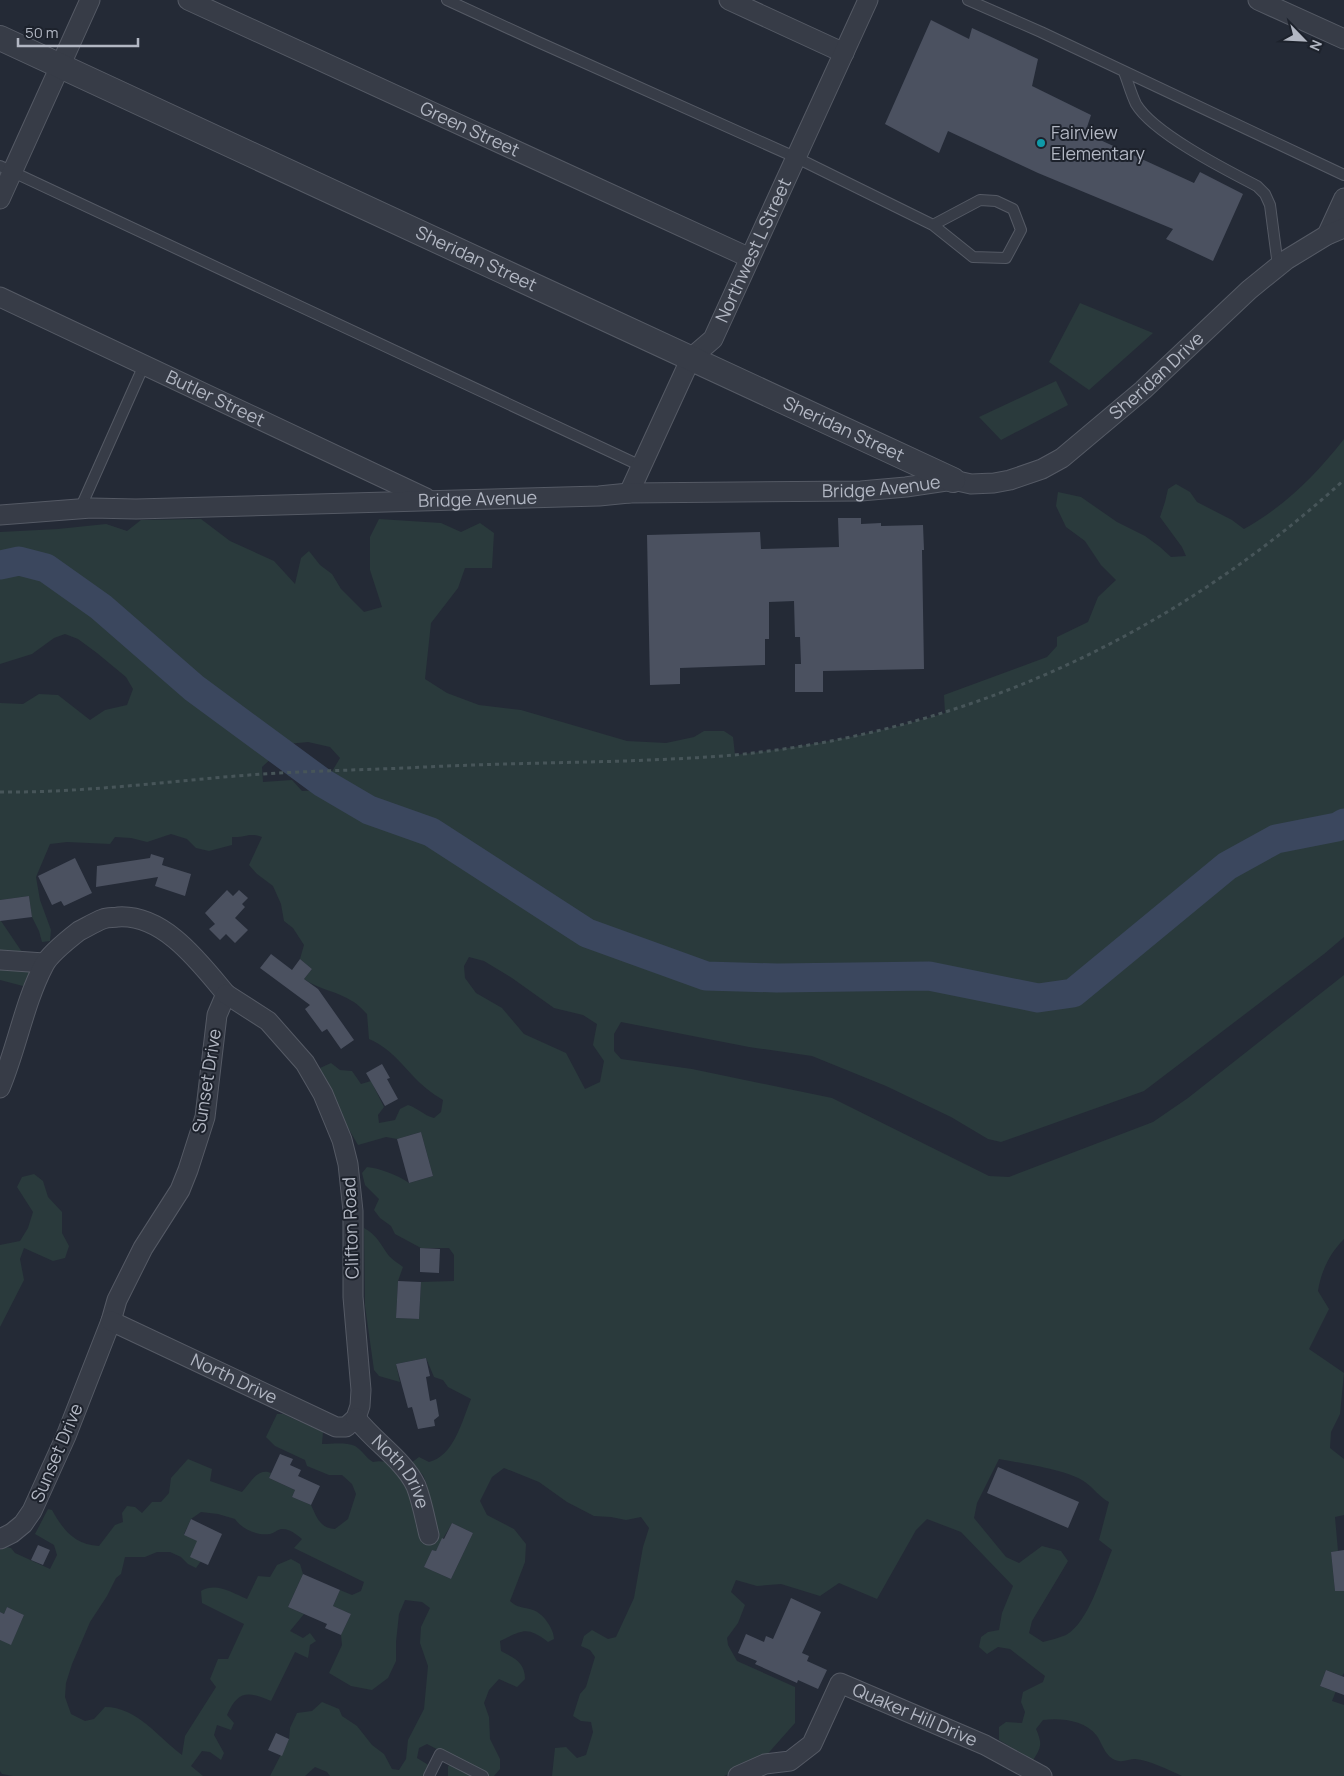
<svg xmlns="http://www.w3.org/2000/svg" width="1344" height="1776" font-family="Manrope,sans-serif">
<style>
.green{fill:#2a3a3c;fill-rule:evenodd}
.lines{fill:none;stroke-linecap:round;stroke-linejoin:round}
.river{stroke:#3b475e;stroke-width:29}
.building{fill:#4b5160}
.service-casing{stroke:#555a65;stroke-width:12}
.minor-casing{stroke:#555a65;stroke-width:21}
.tertiary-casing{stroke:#555a65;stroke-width:26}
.path{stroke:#475559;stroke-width:3;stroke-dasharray:4 4;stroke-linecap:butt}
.service{stroke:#373c47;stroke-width:10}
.minor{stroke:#373c47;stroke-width:19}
.tertiary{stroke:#373c47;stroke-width:24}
.culture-dot{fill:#0f9aa8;stroke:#1d222c;stroke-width:2}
.labels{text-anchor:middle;stroke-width:4;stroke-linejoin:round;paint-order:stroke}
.street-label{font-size:18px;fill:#b2b7c3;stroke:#1d222c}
.poi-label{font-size:18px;fill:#b2b7c3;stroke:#1d222c;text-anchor:start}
</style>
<rect width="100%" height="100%" fill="#242a36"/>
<path class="green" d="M1080 303 1153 333 1089 390 1049 362Z
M1056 381 1068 405 1001 440 979 417Z
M1344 439V937L1324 954 1144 1091 1001 1142 988 1139 951 1117 886 1086 812 1056 749 1047 621 1022 614 1034V1051L621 1059 692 1069 832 1098 989 1176 1009 1177 1153 1122 1188 1098 1344 975V1239C1330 1253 1321 1271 1318 1291L1329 1309 1309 1349 1344 1373 1340 1414 1331 1432 1330 1448 1344 1459V1515L1335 1517 1338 1551 1331 1552 1335 1591H1344V1673L1342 1676 1326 1670 1320 1686 1330 1690 1332 1684 1338 1686 1332 1701 1344 1705V1776H1182C1169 1770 1149 1760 1135 1759 1130 1759 1124 1762 1119 1761 1106 1759 1103 1745 1097 1736 1085 1720 1061 1718 1043 1720L1036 1729C1042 1743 1042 1747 1033 1760L999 1740V1727L1006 1722 1022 1723 1025 1712 1021 1702 1023 1692 1043 1682 1045 1676 1010 1649 998 1647 987 1654 979 1647 981 1637 988 1632 999 1630 1002 1613 1013 1586 961 1532 927 1519 916 1530 877 1599 839 1583 820 1596 781 1584 757 1586 736 1580 731 1592 745 1605 738 1623 727 1638 728 1645 737 1661 795 1687V1723L764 1758 724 1776H552L555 1748 566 1747 577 1758 586 1755 593 1732 591 1722 581 1721 573 1716 580 1694 586 1687 595 1657 590 1650 581 1646 584 1636 592 1630 608 1639 616 1637 634 1598 643 1547 649 1528 641 1517 626 1520 611 1517 594 1516 567 1502 539 1482 504 1468 492 1477 480 1501 487 1515 514 1529 526 1544 525 1562 510 1601C517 1608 524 1607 533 1610 543 1613 554 1629 554 1639L548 1642C527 1626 523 1630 500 1641L501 1651C514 1658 525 1662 525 1679L517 1687 499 1679 489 1690 484 1703 489 1717 490 1739 500 1759V1769L494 1776H448V1767L452 1757 427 1744 419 1748 417 1758 435 1769V1776H330L327 1772 315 1767 305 1776H270L289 1739 290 1728 297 1713 312 1711 322 1702 339 1709 342 1716 357 1726 372 1745 384 1754 392 1769 399 1770 406 1759 408 1740 424 1709 428 1666 420 1643 421 1627 430 1608 422 1602 405 1600 399 1614 396 1642V1661L388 1678 372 1690 351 1686 329 1673 342 1645 341 1635 351 1614 333 1606 340 1590 352 1595 361 1591 364 1582 294 1548 302 1539C296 1534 289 1528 281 1529 277 1530 274 1533 270 1534 257 1536 242 1529 235 1519L218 1514 201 1512 191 1519 184 1534 197 1541 201 1561 196 1568 188 1564 181 1557 170 1552H157L145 1557H125L121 1574 116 1578 107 1596 90 1622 72 1664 66 1683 65 1697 71 1714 85 1721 94 1719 105 1707C137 1707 158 1737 182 1755L185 1736 216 1687 210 1679 218 1659H228L244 1624 202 1603 201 1591C217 1582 232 1593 247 1599L258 1576 270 1577 277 1565 291 1559 300 1564 303 1574 288 1607 304 1614 290 1631 303 1638 310 1633 316 1641 310 1645 308 1658 295 1652 271 1701C248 1691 238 1690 227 1715L234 1723 231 1730 217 1725 214 1735 224 1753 221 1760 210 1752 202 1751 191 1766 203 1776H13L2 1774 0 1771V1640L11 1644 24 1615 7 1607 4 1614 0 1612V1550L6 1547 11 1548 15 1553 50 1569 57 1555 54 1545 35 1534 48 1509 52 1510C63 1530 75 1545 99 1546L115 1525 123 1522 122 1513 127 1506 135 1507 142 1513 152 1502H161L169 1493 171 1478 188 1459 212 1469 210 1481 242 1492C251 1483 257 1467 271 1473L269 1478 295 1490 292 1497 311 1505C317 1518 320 1528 335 1529L348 1519 356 1494 352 1484 342 1475H329L307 1466 305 1460 275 1446 266 1437 277 1414H283L323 1432 322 1444C332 1444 346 1442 355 1446 362 1450 366 1458 373 1462 394 1457 401 1477 411 1491L427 1485 423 1475 411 1463 419 1457 429 1462C454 1456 462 1421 471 1399L448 1387 443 1380 434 1377 426 1358 396 1364 400 1382 379 1376 374 1370 365 1306 364 1228C377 1235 381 1245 389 1256 393 1260 399 1264 403 1267L398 1281 396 1318 419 1319 421 1282 454 1281V1255L449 1248H421L395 1234 391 1226 380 1218 374 1210 379 1199 365 1185 362 1173 367 1167C379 1168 398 1175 409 1183L433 1176 421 1132 397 1139 386 1137 358 1145 347 1126 320 1068 331 1063 340 1070 352 1071 361 1084 371 1081 384 1107 378 1115 379 1123 395 1120 400 1109 408 1105C418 1108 423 1115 434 1118L441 1112 443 1100C438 1097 432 1093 427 1089 405 1071 396 1051 369 1039L367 1014C363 1010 358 1004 352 1001 337 991 320 990 304 979L312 969 300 959 304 945 293 928 284 921 281 904 273 886 257 874 249 865 262 837C248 832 246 838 232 837V845L209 851 196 848 187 839 171 834 147 842 131 838 115 837 110 844 67 842 50 844 36 877 40 900 51 930 50 941 42 942 39 931 32 917 29 896 0 900V703L23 704 39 694 58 695 90 720 105 710 127 705 133 689 126 677 97 653 78 639 65 634 54 638 32 654 0 664V532L58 529 106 524 127 531 141 520 201 519 230 541 274 561 295 584 301 558 309 551 320 565 332 574 341 589 364 612 382 607 370 570V537L379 519 441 523 461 532 480 523 494 533 492 568H465L458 588 431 623 425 679 447 693 479 705 521 710 627 741 666 743 694 737 704 731H724L733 737 735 755C806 747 876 734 945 713L944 695 1047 657 1057 646V637L1088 622 1098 597 1116 580 1101 565 1085 541 1066 527 1056 506 1058 492 1081 497 1117 522 1145 536 1160 547 1171 557 1186 556 1182 547 1160 517 1165 502 1168 489 1176 484 1190 492 1197 502 1232 520 1244 529C1286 505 1314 477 1344 439ZM308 742 330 747 340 758 321 790 302 791 292 780 263 782 262 767 287 744ZM469 957 484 961 512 978 554 1008 583 1015 597 1024 593 1045 604 1061 600 1082 585 1089 566 1053 524 1034 502 1008 476 993 465 978 464 966ZM999 1459C1020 1463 1069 1470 1085 1482 1094 1488 1099 1497 1109 1502L1099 1540 1112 1550C1102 1574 1089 1622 1066 1635 1059 1638 1050 1640 1043 1642L1029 1633 1032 1621 1068 1561 1061 1551 1042 1546 1019 1563 1006 1557 974 1518 977 1503ZM452 1523 473 1533 451 1579 424 1567 432 1550 436 1551Z
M0 921H1L22 952 31 972 23 986 0 980Z
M34 1174 43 1181 48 1197 62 1212V1233L69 1246 65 1258 53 1261 24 1248 20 1259 24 1280 0 1327V1245L20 1241 28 1228 33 1212 17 1187 22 1177Z"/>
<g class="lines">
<path class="river" d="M0 565 19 561 46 568 101 607 194 688 323 783 369 810 431 832 587 933 706 976 777 978 929 976 1038 998 1073 993 1227 866 1276 839 1337 827 1344 823"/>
</g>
<path class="building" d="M931 20 969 39 972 28 1038 59 1032 86 1091 115 1085 133 1194 183 1200 172 1243 194 1213 261 1166 239 1173 229 1038 173 948 131 939 153 885 124Z
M838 518H861V524L881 523V526L923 525 924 550H922L924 669 823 671V692H795V664H801L800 637H795L794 601 769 602V639H765V665L680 668V684L650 685 647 535 760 532 761 549 839 547Z
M151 854 164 858 162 865 191 874 185 896 155 886 158 877 96 887 97 866 150 858Z
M75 858 92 893 64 906 61 901 52 905 38 876Z
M227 890 233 896 239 890 248 898 242 904 245 907 235 918 248 930 235 943 226 934 220 940 209 929 215 924 205 913Z
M29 896 32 917 0 921V900Z
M271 954 292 970 300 959 312 969 304 979 318 989 354 1040 341 1049 327 1029 322 1032 305 1009 310 1005 260 968Z
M382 1064 390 1078 387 1079 398 1099 385 1106 366 1073Z
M421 1132 433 1176 409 1183 397 1139Z
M420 1248 440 1249 439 1273 420 1272Z
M398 1281 421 1282 419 1319 396 1318Z
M426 1358 430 1376 426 1377 430 1401 436 1399 439 1416 434 1420 435 1426 418 1429 412 1407 408 1408 396 1364Z
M280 1454 293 1459 290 1465 301 1470 298 1476 320 1486 311 1505 292 1497 295 1490 269 1478Z
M998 1467 1079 1502 1068 1528 987 1493Z
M191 1519 222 1534 208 1565 190 1557 197 1541 184 1535Z
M452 1523 473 1533 451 1579 424 1567 432 1550 436 1551 442 1538 444 1539Z
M38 1545 50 1550 43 1565 31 1560Z
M1344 1550V1591H1335L1331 1552Z
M303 1574 340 1590 333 1606 351 1614 341 1635 325 1628 327 1624 288 1607Z
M791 1598 821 1612 802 1653 809 1656 807 1661 827 1670 818 1689 798 1680 797 1683 755 1664 757 1661 738 1653 746 1634 764 1642 766 1636 773 1639Z
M7 1607 24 1615 11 1645 0 1640V1612L4 1614Z
M1326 1670 1344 1677V1695L1320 1686Z
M276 1733 289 1739 282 1756 268 1750Z"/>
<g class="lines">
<defs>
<path id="service" d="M447 0 536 41 797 158 933 225 973 257 1006 258 1021 230 1013 209 996 201 980 200 933 225
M968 0 1041 32 1344 175
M1124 72C1128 82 1131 94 1136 104 1153 133 1226 170 1257 186L1265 194 1270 205 1278 266
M0 166 641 466
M80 509 144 365
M429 1776 440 1754 483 1776"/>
<g id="minor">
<path id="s1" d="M188 0 750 258"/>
<path d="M729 0 844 53"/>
<path d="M1258 0 1344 39"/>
<path d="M0 199 90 0"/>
<path d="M1327 235 1344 198"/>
<path id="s2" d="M0 297 426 498"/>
<path id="s3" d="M629 493 691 358 713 339 868 0"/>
<path id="s4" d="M0 515 91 508 136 509 599 496 629 493 861 491 906 487 953 480 971 484 994 483 1010 480 1042 469 1062 458 1143 390 1249 290 1286 260 1327 235 1344 228"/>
<path d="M0 960 44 963"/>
<path d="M0 1088C17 1048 24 1003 44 965 49 955 70 938 79 931 87 927 95 922 103 919 108 917 113 918 118 917 164 914 200 963 226 994L217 1015 205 1117 188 1170 180 1190 143 1248 117 1300 111 1321 66 1436 32 1511 23 1524 12 1533 0 1539"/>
<path id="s5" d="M111 1321 336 1427H346L356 1418 360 1406 361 1390 353 1297V1211L348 1164 342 1140 323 1094 305 1063 268 1021 226 994"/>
<path id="s6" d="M356 1418C373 1441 404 1460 416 1486 422 1501 425 1519 429 1535"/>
<path id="s7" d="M738 1776 765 1764 790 1761 812 1744 840 1683 985 1745 1042 1776"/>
</g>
<g id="tertiary">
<path id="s8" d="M0 38 953 480"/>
</g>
</defs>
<use href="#service" class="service-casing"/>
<use href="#minor" class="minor-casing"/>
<use href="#tertiary" class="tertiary-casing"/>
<path class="path" d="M0 792C88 793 175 780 263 774 310 771 358 770 405 768 478 764 552 763 626 761 668 759 711 758 753 753 977 727 1178 631 1344 480"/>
<use href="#service" class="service"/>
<use href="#minor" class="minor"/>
<use href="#tertiary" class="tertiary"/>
</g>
<circle class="culture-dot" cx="1041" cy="143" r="5"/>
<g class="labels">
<g class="street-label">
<text dy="6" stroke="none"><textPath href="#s1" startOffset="310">Green Street</textPath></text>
<text dy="6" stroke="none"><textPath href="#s3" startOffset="275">Northwest L Street</textPath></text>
<text dy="6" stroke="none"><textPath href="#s8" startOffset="525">Sheridan Street</textPath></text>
<text dy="6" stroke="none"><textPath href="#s4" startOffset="1194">Sheridan Drive</textPath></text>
<text dy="6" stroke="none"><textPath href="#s2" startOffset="238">Butler Street</textPath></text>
<text dy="6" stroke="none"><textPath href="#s8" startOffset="930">Sheridan Street</textPath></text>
<text dy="6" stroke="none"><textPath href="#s4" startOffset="882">Bridge Avenue</textPath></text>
<text dy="6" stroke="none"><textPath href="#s4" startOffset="478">Bridge Avenue</textPath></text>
<text transform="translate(207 1081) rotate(-81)" y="6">Sunset Drive</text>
<text transform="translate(351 1228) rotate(-92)" y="6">Clifton Road</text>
<text dy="6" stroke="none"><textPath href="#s5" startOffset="136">North Drive</textPath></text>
<text transform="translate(57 1453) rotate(-67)" y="6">Sunset Drive</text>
<text dy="6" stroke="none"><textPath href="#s6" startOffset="71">Noth Drive</textPath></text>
<text dy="6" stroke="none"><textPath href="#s7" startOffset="231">Quaker Hill Drive</textPath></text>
</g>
<g class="poi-label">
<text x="1051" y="139">Fairview<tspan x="1051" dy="21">Elementary</tspan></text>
</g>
</g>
<g transform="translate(1304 40) rotate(114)" stroke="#1d222c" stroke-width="4" paint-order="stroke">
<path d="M0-4L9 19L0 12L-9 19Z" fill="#b2b7c3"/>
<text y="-8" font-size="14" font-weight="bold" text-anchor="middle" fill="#b2b7c3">N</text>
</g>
<path d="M18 38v8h120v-8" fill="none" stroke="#b2b7c3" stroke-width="2.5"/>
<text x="25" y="38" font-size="15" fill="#b2b7c3" stroke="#1d222c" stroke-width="4" paint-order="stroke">50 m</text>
</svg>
